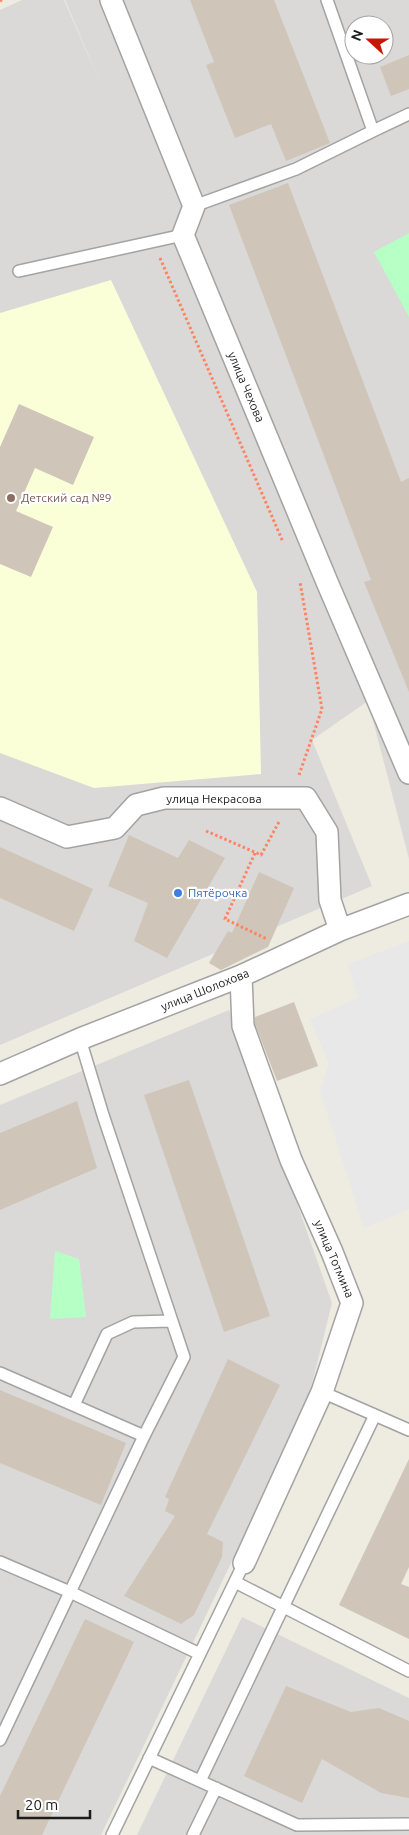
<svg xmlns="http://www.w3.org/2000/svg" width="409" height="1835" font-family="Ubuntu,sans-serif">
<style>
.residential{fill:#dad9d8;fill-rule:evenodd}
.education{fill:#faffd8}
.park{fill:#b6ffc5}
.parking{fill:#e8e8e8}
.building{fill:#cfc5b9}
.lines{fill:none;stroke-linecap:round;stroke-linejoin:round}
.lane-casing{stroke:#a3a3a3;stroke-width:14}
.street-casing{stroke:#a3a3a3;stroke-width:24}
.path{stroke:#ff8360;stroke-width:3;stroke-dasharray:2.5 2.5;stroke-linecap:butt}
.lane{stroke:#fff;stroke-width:11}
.street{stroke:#fff;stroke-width:21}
.education-dot{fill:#8d6e63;stroke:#fff;stroke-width:2}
.shop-dot{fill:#3f7fe0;stroke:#fff;stroke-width:2}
.labels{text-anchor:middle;stroke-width:4.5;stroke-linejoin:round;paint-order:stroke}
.street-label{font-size:12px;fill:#1c1c1c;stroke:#fff}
.education-label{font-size:12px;fill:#785e54;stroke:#fff;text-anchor:start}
.shop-label{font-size:12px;fill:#366cbe;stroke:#fff;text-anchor:start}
</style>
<rect width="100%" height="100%" fill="#eeebe0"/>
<path class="residential" d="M22 0H64L103 89 65 0H409V859L368 701 312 740 372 886 0 1045V10ZM354 25H384V55H354Z
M229 1010 332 1303 307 1404 101 1835H0V1105Z
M242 1617 409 1698V1835H137Z"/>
<path class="education" d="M111 280 257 592 261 774 94 788 0 753V313Z"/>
<path class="park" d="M409 233V317L374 252Z
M55 1251 79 1259 86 1317 50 1319Z"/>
<path class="parking" d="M409 941V1209L364 1228 320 1090 329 1064 310 1019 358 998 348 964Z"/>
<path class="building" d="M190 0H274L330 143 286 161 271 124 235 138 206 65 214 62Z
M409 55V89L391 96 380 67Z
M288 183 401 482 409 478V692L364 582 371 580 229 205Z
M19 404 94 437 73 485 35 468 16 511 53 527 31 577 0 564V447Z
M129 835 178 858 189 840 225 858 167 958 134 941 148 903 108 886Z
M0 847 93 889 74 931 0 898Z
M259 872 294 888 268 947 221 970 209 963 228 931 232 933Z
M294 1002 318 1066 277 1081 255 1024V1017Z
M189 1080 270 1316 224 1332 144 1095Z
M77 1101 97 1168 0 1210V1133Z
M228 1359 280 1385 207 1534 223 1542 222 1557 194 1615 181 1624 124 1596 175 1516 165 1511 169 1499 165 1497Z
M0 1390 126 1443 101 1505 0 1463Z
M409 1459V1567L401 1584 409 1587V1639L339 1605Z
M85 1619 134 1642 42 1835H0V1796Z
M286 1686 351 1712 379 1708 409 1721V1798L381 1793 322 1759 302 1803 244 1776Z"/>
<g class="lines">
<defs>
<path id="lane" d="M373 131 409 114
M194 206 296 169 373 131 327 0
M19 271 183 235
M80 1039 103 1115 184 1357 144 1436
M0 1373 144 1436 0 1740
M322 1392 409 1430
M74 1405 107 1334 133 1322 171 1321
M0 1562 70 1592 200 1654
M235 1582 409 1671
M149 1758 297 1825 409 1824
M200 1781 375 1415
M112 1835 244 1563
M193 1835 216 1788"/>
<path id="street" d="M111 0 194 206 183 235 327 582 409 773
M0 808 67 837 115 828 136 805 164 798H306L327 832 330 900 340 930
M241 976 243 1026 291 1160 332 1252 352 1303 322 1392 244 1563
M0 1074 80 1039 241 976 340 930 409 904"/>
</defs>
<use href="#lane" class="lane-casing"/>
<use href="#street" class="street-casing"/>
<path class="path" d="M0 1 2 0
M160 258 283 542
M299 775 322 709 300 582
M206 831 261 855 280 820
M255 853 225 919 267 939"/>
<use href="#lane" class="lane"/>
<use href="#street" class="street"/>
</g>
<circle class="education-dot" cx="11" cy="498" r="5"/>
<circle class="shop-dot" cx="178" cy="893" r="5"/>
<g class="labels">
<g class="street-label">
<text transform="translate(246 387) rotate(67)" y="4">улица Чехова</text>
<text x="214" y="803">улица Некрасова</text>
<text transform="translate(205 990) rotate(-22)" y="4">улица Шолохова</text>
<text transform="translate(334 1259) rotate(67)" y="4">улица Тотмина</text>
</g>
<g class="education-label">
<text x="21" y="502">Детский сад №9</text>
</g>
<g class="shop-label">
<text x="188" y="897">Пятёрочка</text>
</g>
</g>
<g transform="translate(369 40) rotate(291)"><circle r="24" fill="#ffffff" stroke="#a4a4a4"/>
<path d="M0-4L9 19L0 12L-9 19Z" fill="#c71700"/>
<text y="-8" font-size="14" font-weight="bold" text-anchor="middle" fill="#1c1c1c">N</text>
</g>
<path d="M18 1810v8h72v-8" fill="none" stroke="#1c1c1c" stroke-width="2.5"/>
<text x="25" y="1810" font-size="15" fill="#1c1c1c" stroke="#ffffff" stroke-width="4" paint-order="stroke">20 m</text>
</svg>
